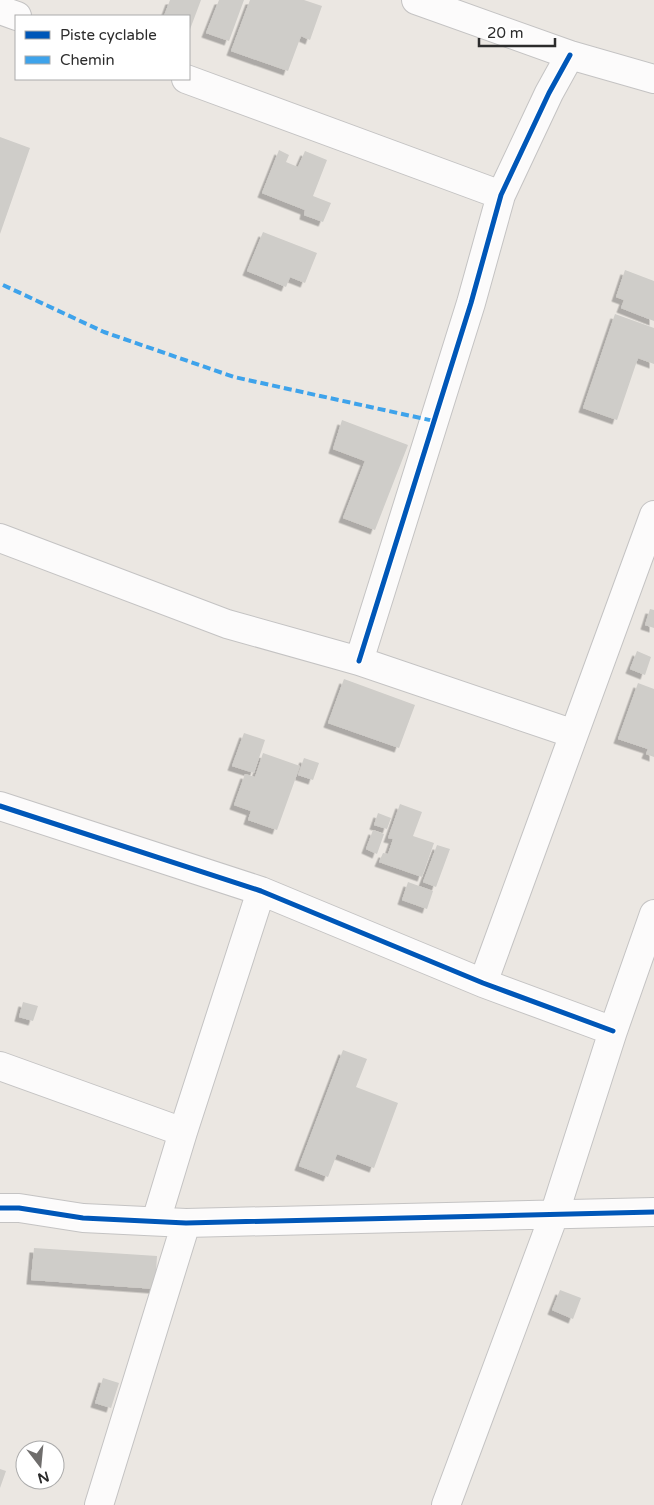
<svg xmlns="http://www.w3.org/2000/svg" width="654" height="1505" font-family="'Varela Round',sans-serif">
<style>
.building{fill:#cfcdc9;filter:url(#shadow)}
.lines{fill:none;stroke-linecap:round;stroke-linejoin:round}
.minor-casing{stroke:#c4c3c3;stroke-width:30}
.minor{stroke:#fcfbfb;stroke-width:28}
.quiet{stroke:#3ea3eb;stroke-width:4;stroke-dasharray:8 4;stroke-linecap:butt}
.cycleway-casing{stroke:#fff;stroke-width:8}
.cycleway{stroke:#0057b8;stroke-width:5}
</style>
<defs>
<filter id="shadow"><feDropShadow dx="-4.5" dy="4.5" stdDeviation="0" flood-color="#0004"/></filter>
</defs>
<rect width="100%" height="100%" fill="#ebe7e2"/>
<path class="building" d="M170 0H201L189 32V16H164Z
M219 0H244L229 41 206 33Z
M250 0H304L322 6 310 40 301 36 288 71 231 51Z
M0 137 30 148 0 234Z
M279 150 289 155 286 162 298 167 305 151 327 160 313 196 331 203 323 222 304 215 305 210 262 193Z
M263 232 317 253 305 283 290 277 286 287 247 271Z
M625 270 654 281V321L621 308 624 300 616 297Z
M615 314 654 328V364L638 358 617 420 583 408Z
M342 420 408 445 375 530 343 518 365 461 333 449Z
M650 609 654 610V628L645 625Z
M637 651 651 657 645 675 630 669Z
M344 679 415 705 399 748 328 723Z
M638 683 654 689V757L646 754 648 749 618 739Z
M244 733 265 740 254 773 232 766Z
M263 753 300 766 277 830 248 820 251 811 234 805 245 774 255 777Z
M304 758 319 763 313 780 298 775Z
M400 804 422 812 413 836 434 843 422 877 379 862 383 853 388 854 393 839 388 838Z
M378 813 391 818 387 829 374 825Z
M373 830 384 834 377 854 366 849Z
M437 845 450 849 436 887 423 882Z
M408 882 433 891 427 909 402 900Z
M23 1002 38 1006 33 1021 19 1017Z
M343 1050 367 1059 356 1087 398 1103 374 1168 337 1154 328 1177 299 1166Z
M34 1248 157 1256 155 1289 31 1280Z
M560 1290 581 1298 573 1319 552 1310Z
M103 1378 119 1383 111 1408 95 1403Z
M0 1469 6 1471 0 1488Z"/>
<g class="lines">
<defs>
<path id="minor" d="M416 0 570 55 654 79
M0 10 17 16
M186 79 501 195
M0 538 227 624 359 661 574 734
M359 661 471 303 501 195 549 93 570 55
M0 806 261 891 483 983 613 1031
M483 983 654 515
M0 1066 183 1132
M0 1208H19L83 1218 186 1223 654 1212
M156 1221 183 1132 261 891
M99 1505 186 1223
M446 1505 554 1215 613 1031 654 914"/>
</defs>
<use href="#minor" class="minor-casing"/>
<use href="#minor" class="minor"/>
<path class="quiet" d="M3 285 104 332 234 377 434 421"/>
<defs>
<path id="cycleway" d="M359 661 471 303 501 195 549 93 570 55
M0 806 261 891 483 983 613 1031
M0 1208H19L83 1218 186 1223 654 1212"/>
</defs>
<use href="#cycleway" class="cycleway-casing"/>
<use href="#cycleway" class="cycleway"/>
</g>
<rect x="15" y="15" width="175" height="65" fill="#ffffff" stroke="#ababab"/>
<rect x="25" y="31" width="25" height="8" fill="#0057b8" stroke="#ababab"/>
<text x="60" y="40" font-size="15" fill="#2c2c2c">Piste cyclable</text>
<rect x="25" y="56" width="25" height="8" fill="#3ea3eb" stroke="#ababab"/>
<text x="60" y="65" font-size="15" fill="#2c2c2c">Chemin</text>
<g transform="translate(40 1465) rotate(164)"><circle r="24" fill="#ffffff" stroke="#ababab"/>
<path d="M0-4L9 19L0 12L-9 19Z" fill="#6f6d6c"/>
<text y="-8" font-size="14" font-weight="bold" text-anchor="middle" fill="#2c2c2c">N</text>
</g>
<path d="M479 38v8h76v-8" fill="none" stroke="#2c2c2c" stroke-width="2.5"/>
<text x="487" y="38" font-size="15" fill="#2c2c2c" stroke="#ffffff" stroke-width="4" paint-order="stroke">20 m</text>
</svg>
